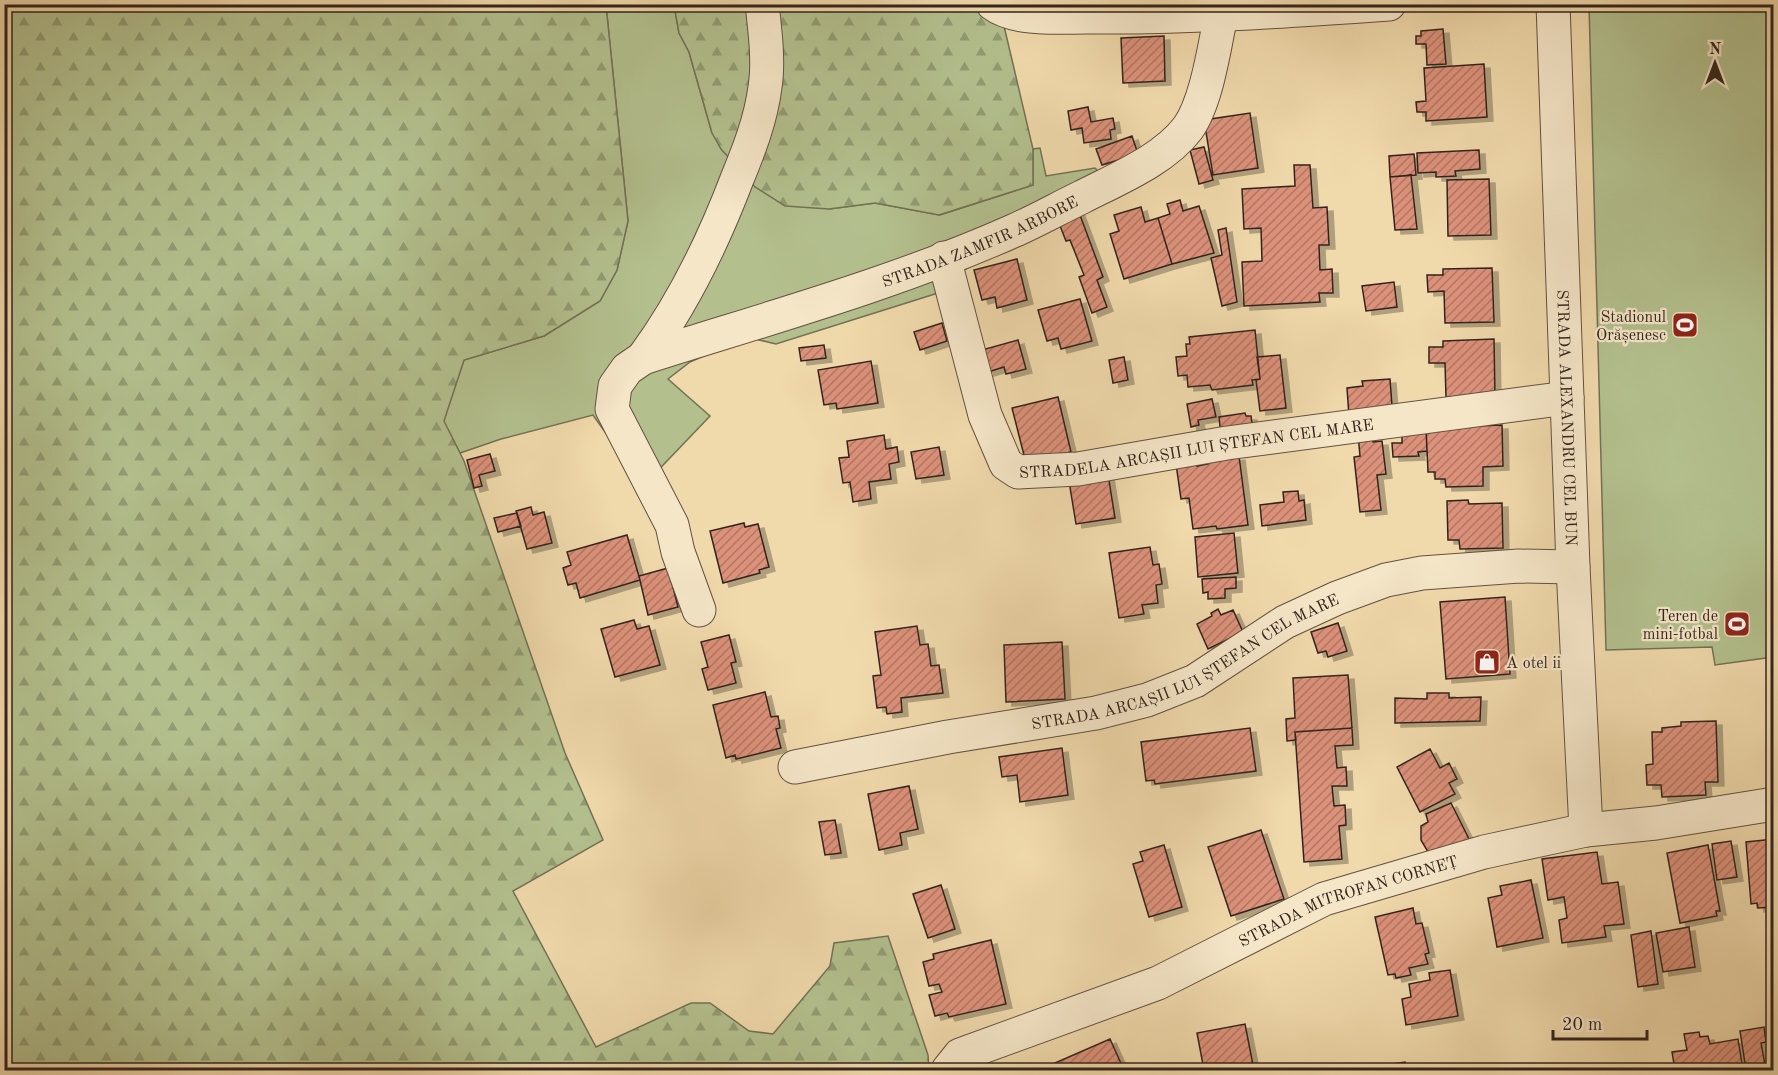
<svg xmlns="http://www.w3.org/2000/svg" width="1778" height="1075" font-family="'Old Standard TT',serif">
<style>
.grass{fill:#b3c08e;stroke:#737255;stroke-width:1.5}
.forest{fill:url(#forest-firs);stroke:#737255;stroke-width:1.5}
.building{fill:url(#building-hatch);stroke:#33241c;stroke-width:1.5;filter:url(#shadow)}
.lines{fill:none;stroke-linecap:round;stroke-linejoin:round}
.minor-casing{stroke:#625140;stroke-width:35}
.minor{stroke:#f5e6c8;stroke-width:33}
.labels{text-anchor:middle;stroke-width:4.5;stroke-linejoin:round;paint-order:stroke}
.street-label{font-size:16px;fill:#33241c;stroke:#f5e6c8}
.poi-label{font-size:16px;fill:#33241c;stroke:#f5e6c8;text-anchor:end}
</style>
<defs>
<pattern id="forest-firs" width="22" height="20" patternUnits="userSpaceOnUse" patternTransform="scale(1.5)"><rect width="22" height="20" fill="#b3c08e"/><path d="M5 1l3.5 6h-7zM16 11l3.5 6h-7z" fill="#929c73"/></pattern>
<pattern id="building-hatch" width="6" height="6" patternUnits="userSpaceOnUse" patternTransform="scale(1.5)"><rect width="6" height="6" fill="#dc917a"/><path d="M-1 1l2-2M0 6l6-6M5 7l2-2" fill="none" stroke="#b37663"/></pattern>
<filter id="shadow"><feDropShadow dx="6" dy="4" stdDeviation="0" flood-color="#0004"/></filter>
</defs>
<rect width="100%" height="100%" fill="#f0d9ab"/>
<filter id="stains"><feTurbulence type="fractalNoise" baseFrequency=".00333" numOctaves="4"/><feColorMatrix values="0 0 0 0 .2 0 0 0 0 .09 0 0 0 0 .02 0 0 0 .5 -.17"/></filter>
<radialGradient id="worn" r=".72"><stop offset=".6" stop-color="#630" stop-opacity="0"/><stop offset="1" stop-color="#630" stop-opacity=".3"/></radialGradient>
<path class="grass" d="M606 5H674L679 33 689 52 712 133 829 209 875 203 940 215 1033 185V149L1040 148 1046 176 1095 168 1116 190 964 270 938 293 776 344 747 337 690 362 668 379 710 416 643 486 593 415 501 439 460 453 443 421 464 360 544 336 600 301 617 270 628 221Z
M1589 5H1773V657L1715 665 1712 647 1606 650Z"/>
<path class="forest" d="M5 4 606 5 628 221 617 270 600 301 544 336 464 360 444 421 464 461 565 753 603 840 513 891 596 1047 691 1003H710L749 1031 773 1034 830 966 834 943 888 936 928 1055 929 1070H5Z
M674 5H978L1004 26 1033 149V185L939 215 875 203 829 209 785 206 755 187 721 149 712 133 689 52 679 33Z"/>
<path class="building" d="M1443 29 1446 64 1427 65 1426 44H1416V36H1421V31Z
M1164 36 1165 81 1123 83 1121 38Z
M1484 64 1487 117 1426 121V112H1417L1416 102 1426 101 1424 68Z
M1088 107 1091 122 1113 118 1115 129 1110 130 1111 139 1084 143 1082 128 1071 130 1068 111Z
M1250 113 1258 168 1213 175 1204 120Z
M1132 136 1138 154 1102 165 1096 149Z
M1204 147 1213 180 1199 184 1190 150Z
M1479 150 1480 169 1455 171 1456 176 1436 177V172L1418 173 1417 153Z
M1414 154 1416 175 1390 177 1389 156Z
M1294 165H1310L1313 208 1327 207 1329 245H1319L1320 270 1332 269 1333 293H1319L1320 302 1244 306 1242 262 1262 261 1261 228 1244 229 1242 189 1295 186Z
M1411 175 1417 229 1395 230 1390 177Z
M1489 179 1491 235 1448 236 1447 180Z
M1180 200 1183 211 1199 206 1214 253 1172 264 1158 218 1170 214 1167 204Z
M1077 207 1103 277 1097 280 1107 307 1092 313 1079 277 1084 275 1070 240 1066 241 1057 218Z
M1141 207 1145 222 1158 218 1172 264 1124 279 1110 234 1119 231 1114 215Z
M1226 228 1237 302 1222 306 1211 258 1222 255 1218 230Z
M1017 259 1027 300 997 308 995 297 982 300 974 270Z
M1492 268 1494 322 1445 323 1444 291 1428 292 1427 275H1443V269Z
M1394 282 1397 307 1366 311 1362 286Z
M1080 299 1092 341 1061 349 1058 338 1047 341 1038 310Z
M942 323 947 341 920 350 914 332Z
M1255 330 1260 379 1252 380 1253 385 1212 390 1210 385 1188 387 1187 375 1178 376 1176 357 1187 356 1186 344H1190L1189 337Z
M1494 339 1495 397H1446L1445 363H1429V347H1443V341Z
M1018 340 1026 369 1006 374 1004 367 988 372 982 350Z
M824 345 826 358 801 361 799 348Z
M1280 355 1286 408 1260 411 1256 380 1260 379 1257 357Z
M1124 357 1128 380 1113 383 1109 360Z
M871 361 878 403 837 409 836 403 824 405 818 370Z
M1390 379 1392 406 1349 416 1347 388 1363 386 1362 381Z
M1058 397 1071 452 1026 463 1012 408Z
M1212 399 1216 417 1198 420 1199 425 1191 427 1187 404Z
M1245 413 1246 416H1251L1253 432 1221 436 1219 417Z
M1502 425 1503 466 1483 467V486L1446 487 1445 479H1435V472H1428L1426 428Z
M1426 428 1427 451 1418 452 1419 456 1393 457 1392 443H1402V430Z
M1372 433 1373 442 1382 441 1386 474 1377 475 1381 510 1360 512 1354 457 1360 456 1358 434Z
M884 435 886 449 897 447 899 462 889 464 891 479 869 482 871 499 853 502 850 482 843 483 839 458 849 457 847 441Z
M939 447 944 475 916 479 911 452Z
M490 454 495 471 479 475 482 486 474 488 467 460Z
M1196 456 1197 466 1208 464 1207 460 1239 456 1248 525 1217 529 1216 526 1193 529 1189 498 1181 499 1176 464Z
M1107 468 1115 518 1076 524 1068 475Z
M1298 491 1299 501 1304 500 1306 520 1262 526 1260 505 1284 502 1283 492Z
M1468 500 1469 504 1502 503 1503 548 1460 549 1459 540H1448L1447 501Z
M531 507 533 515 544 512 552 543 527 549 516 511Z
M517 513 521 526 498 532 494 518Z
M744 523 745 527 758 524 769 567 759 570 760 573 723 583 710 531Z
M1234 533 1238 573 1198 577 1195 537Z
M627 535 640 580 580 598 576 583 568 585 563 568 571 565 567 552Z
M1150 547 1153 565 1159 564 1162 584 1156 585 1158 603 1142 605 1144 614 1119 618 1109 553Z
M668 568 678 607 648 615 639 576Z
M1236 577V588L1225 589V598L1208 599V592L1203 593 1202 579Z
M1505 597 1510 674 1446 679 1440 602Z
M1218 609 1221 615 1233 610 1243 632 1208 649 1197 624 1212 616 1211 613Z
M634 620 637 629 649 626 660 665 615 677 601 629Z
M1338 623 1347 651 1328 657 1326 651 1318 653 1311 632Z
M917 626 920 645 928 644 931 666 939 665 943 693 901 698 902 712 887 714 886 707 877 708 873 676 881 675 875 632Z
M729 635 736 662 731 663 736 683 708 690 702 669 708 667 701 642Z
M1062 642 1065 699 1006 702 1004 645Z
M1348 675 1352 728 1295 732 1296 740 1287 741 1286 719 1295 718 1293 678Z
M765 692 771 717 778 716 780 728 776 729 781 748 736 759 735 755 726 758 713 705Z
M1427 693H1449V698L1481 697 1480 721 1395 723V698L1427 699Z
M1716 721 1718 782H1705L1706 795 1662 797 1661 785H1647L1646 765 1653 764 1652 732H1662V728L1681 726V722Z
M1250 728 1256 771 1155 784 1154 780 1146 781 1141 742Z
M1352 728 1353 745 1335 746 1337 768 1346 767 1347 786H1332L1334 806 1345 805 1346 825 1339 826 1342 859 1304 862 1295 732Z
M1062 748 1068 795 1020 802 1017 775 1002 777 999 757Z
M1430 749 1440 768 1449 763 1457 779 1449 783 1455 794 1420 812 1397 767Z
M909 786 918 829 900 833 902 845 879 850 868 794Z
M1451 803 1470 841 1428 852 1421 840V826L1428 822 1426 814Z
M835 820 841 853 825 855 819 822Z
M1261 830 1284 899 1231 916 1208 847Z
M1774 839V907L1758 908 1757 903 1751 904 1746 842Z
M1731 841 1737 877 1717 880 1712 844Z
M1164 845 1182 907 1149 917 1133 864 1143 861 1140 852Z
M1708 845 1720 911H1716L1717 916 1680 923 1667 853Z
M1597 852 1602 884 1618 882 1624 924 1604 926 1606 937 1562 943 1559 920 1567 918 1564 897 1548 900 1542 859Z
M1531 880 1543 938 1497 947 1488 898 1502 895 1500 886Z
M941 885 955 929 928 938 913 894Z
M1413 908 1416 924 1422 923 1429 953 1425 954 1428 964 1409 968 1411 975 1396 978 1395 974 1388 975 1375 917Z
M1689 927 1695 967 1663 972 1656 933Z
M1651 931 1658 984 1638 987 1631 935Z
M991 940 1006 1004 949 1017 947 1013 935 1016 929 995 942 992 939 984 929 986 923 962 934 959 933 954Z
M1450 970 1458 1016 1406 1025 1402 999 1411 997 1409 984 1430 980 1429 973Z
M1245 1024 1254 1070H1204L1197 1033Z
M1764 1027 1766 1042 1761 1043 1766 1070H1746L1740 1031Z
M1699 1032 1700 1037 1708 1036 1710 1044 1738 1039 1743 1070H1675L1672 1052 1687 1050 1684 1034Z
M1110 1039 1124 1070H1039Z
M1405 1062 1406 1070H1386V1065Z"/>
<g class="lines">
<defs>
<g id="minor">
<path d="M993 4C1016 21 1060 17 1087 17 1188 18 1289 11 1389 4"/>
<path id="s1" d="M1553 4 1573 567 1586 830"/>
<path id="s2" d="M944 258 985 415 1006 464 1018 472 1078 469 1227 443 1567 398"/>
<path d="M643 358C683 304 713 242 737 179 749 150 761 119 765 87 769 62 765 30 762 4"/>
<path id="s3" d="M699 610 678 552 672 525 612 409 615 386 627 369 643 358C765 319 896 283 1013 231 1036 221 1059 208 1082 197 1117 179 1164 160 1188 128 1207 101 1214 48 1221 15"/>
<path id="s4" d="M795 767 948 737 1096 713 1147 700 1195 681 1285 622 1337 598 1386 580 1422 573 1519 566 1573 567"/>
<path id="s5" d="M948 1070 960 1055 1158 983 1324 899 1484 852 1586 830 1656 823 1774 804"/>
</g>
</defs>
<use href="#minor" class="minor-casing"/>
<use href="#minor" class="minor"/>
</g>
<defs>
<symbol id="stadium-square" viewBox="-11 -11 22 22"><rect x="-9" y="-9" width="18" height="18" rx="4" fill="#8f2418" stroke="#f5e6c8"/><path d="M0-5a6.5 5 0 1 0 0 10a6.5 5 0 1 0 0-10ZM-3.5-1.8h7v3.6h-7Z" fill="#fff"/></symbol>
<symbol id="shop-square" viewBox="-11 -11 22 22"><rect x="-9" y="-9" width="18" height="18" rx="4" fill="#8f2418" stroke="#f5e6c8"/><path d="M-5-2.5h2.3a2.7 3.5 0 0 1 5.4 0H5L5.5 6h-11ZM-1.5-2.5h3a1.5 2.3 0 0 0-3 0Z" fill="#fff"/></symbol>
</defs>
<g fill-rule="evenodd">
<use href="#stadium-square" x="1670" y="310" width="30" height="30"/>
<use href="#stadium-square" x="1722" y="609" width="30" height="30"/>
<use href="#shop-square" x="1472" y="647" width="30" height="30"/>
</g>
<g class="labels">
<g class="street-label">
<text dy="6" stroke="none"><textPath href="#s3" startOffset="640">STRADA ZAMFIR ARBORE</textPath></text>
<text dy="6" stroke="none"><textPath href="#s1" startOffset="414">STRADA ALEXANDRU CEL BUN</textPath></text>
<text dy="6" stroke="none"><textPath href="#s2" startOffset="410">STRADELA ARCAȘII LUI ȘTEFAN CEL MARE</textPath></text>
<text dy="6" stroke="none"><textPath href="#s4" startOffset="408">STRADA ARCAȘII LUI ȘTEFAN CEL MARE</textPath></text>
<text dy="6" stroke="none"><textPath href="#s5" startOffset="438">STRADA MITROFAN CORNEȚ</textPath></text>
</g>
<g class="poi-label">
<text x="1666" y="322">Stadionul<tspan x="1666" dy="18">Orășenesc</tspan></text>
<text x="1718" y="621">Teren de<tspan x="1718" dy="18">mini-fotbal</tspan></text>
<text x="1506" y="668" text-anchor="start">A otel ii</text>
</g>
</g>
<rect width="1778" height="1075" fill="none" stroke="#f0d9ab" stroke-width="24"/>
<rect x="6" y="6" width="1766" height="1063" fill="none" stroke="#33241c" stroke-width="3"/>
<rect x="12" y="12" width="1754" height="1051" fill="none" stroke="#33241c" stroke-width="1.5"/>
<g transform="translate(1715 63)" stroke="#f5e6c8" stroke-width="4.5" paint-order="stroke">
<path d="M0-4.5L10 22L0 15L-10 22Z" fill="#33241c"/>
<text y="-9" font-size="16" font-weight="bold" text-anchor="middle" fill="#33241c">N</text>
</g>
<path d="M1553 1030v9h94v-9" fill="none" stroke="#33241c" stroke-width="3"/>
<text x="1562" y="1030" font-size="18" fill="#33241c" stroke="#f5e6c8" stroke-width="4.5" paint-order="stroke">20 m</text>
<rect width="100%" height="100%" filter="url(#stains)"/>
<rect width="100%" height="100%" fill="url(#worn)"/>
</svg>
